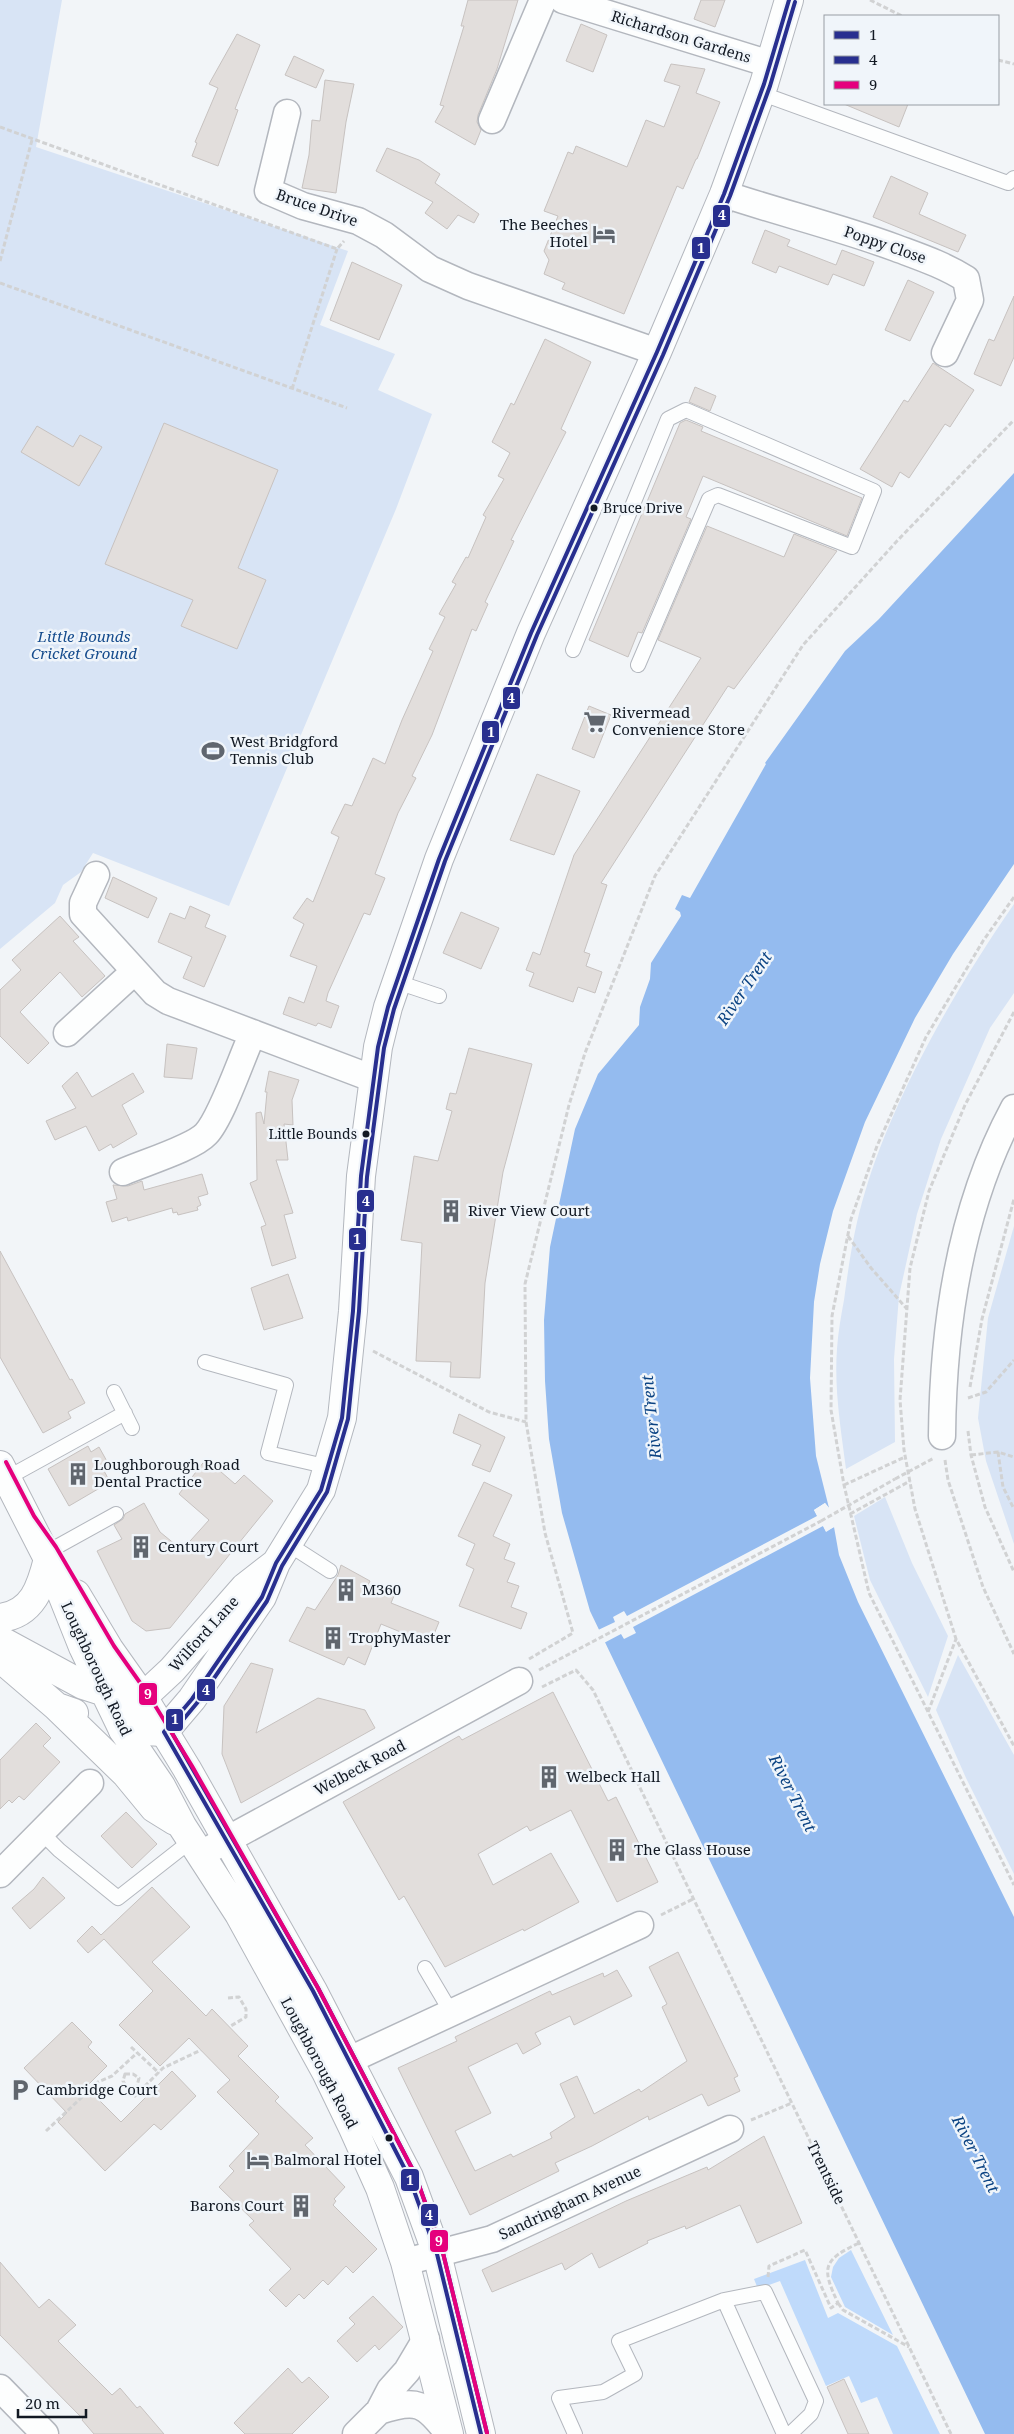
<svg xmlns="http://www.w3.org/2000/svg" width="1014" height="2434" font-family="'Noto Serif',serif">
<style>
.green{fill:#d8e4f5}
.forest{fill:#bfdafb}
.water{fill:#94bbef}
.pier{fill:#f2f5f8}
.building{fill:#e2dedc;stroke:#c7c2c0}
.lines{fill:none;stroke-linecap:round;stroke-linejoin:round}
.lane-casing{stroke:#b3b7be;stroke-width:16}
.street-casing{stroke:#b3b7be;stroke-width:29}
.secondary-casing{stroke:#b3b7be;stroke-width:30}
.primary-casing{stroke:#b3b7be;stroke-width:30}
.path{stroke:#d1d2d3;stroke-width:3;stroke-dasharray:5 2.5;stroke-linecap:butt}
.lane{stroke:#fdfefe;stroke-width:14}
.street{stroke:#fdfefe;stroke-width:26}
.secondary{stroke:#fdfefe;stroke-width:28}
.primary{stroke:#fdfefe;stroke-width:28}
.path-bridge{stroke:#d1d2d3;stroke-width:3;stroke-dasharray:5 2.5;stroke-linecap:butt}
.bus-1-casing{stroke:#f0f5fa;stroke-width:8}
.bus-2-casing{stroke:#f0f5fa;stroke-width:8}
.bus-3-casing{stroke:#f0f5fa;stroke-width:8}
.bus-1{stroke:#282f8f;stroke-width:4}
.bus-2{stroke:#282f8f;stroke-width:4}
.bus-3{stroke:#e5007d;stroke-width:4}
.bus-dot{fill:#121923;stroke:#f0f5fa;stroke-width:2}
.labels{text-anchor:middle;stroke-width:5;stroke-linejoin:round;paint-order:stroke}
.bus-label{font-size:14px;fill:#121923;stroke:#f0f5fa;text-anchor:start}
.street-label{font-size:15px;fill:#121923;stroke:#f0f5fa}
.poi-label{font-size:15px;fill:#121923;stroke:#f0f5fa;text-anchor:start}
.park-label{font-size:15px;font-style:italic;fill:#164c8d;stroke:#f0f5fa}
.water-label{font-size:16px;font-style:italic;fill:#0b4383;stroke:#f0f5fa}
.line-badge{stroke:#f0f5fa;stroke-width:2}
.badge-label{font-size:14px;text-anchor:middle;font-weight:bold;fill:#fff}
</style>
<rect width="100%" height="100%" fill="#f2f5f8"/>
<path class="green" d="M0 0H62L36 147 348 251 320 325 395 354 378 390 432 414 396 509 229 906 93 853 81 872 63 885 55 903 0 949Z
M1014 904V993L990 1028 941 1139 917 1214 899 1296 894 1359 895 1442 846 1469C841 1430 834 1389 837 1349 838 1333 841 1316 844 1300 849 1263 854 1228 865 1192 894 1095 956 988 1014 904Z
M1014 1226V1544L986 1461 978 1418 988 1318Z
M885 1497 912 1563 948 1636 928 1697 870 1580 854 1516Z
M958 1655 1014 1755V1874L966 1778 936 1710Z"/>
<path class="forest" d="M851 2250 893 2335 845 2307 831 2277 833 2267 839 2258Z
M805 2260 828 2318 838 2313 897 2346 940 2434H893L877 2397 861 2403 849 2376 826 2386 780 2281 758 2289 754 2279Z"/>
<path class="water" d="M1014 473V864L953 954 915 1018 865 1122 833 1211 820 1264 814 1302 810 1378 816 1456 829 1508 825 1503 814 1510 826 1531 834 1527 839 1555 858 1602 1014 1917V2434H985L590 1611 562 1513 549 1439 545 1381 544 1320 550 1247 575 1129 598 1074 639 1025 640 1007 650 979 651 963 681 916 680 912 675 909 682 895 690 898 766 764 765 763 845 651 879 619Z"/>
<path class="pier" d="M825 1503 829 1508 831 1506V1510L825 1506 817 1511 827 1528 833 1525 834 1527 826 1532 823 1526 633 1627 636 1633 624 1639 621 1634 602 1644 596 1631 615 1622 613 1617 624 1611 627 1616 817 1516 814 1510Z"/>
<path class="building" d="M468 0H518L497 69 478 115 477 122 481 130 475 145 435 122 444 106 440 105 464 26H461Z
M701 0H725L715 27 694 19Z
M581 24 607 35 593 72 566 61Z
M237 34 260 45 235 109 238 110 218 166 192 156 197 143 195 142 218 88 209 84Z
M294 56 324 70 316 88 285 75Z
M671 64 705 69 696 93 720 102 697 159H696L683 189 677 186 624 314 562 289 565 283 544 274 549 260 544 251 558 216 544 211 568 152 573 154 576 146 627 167 646 120 664 127 680 86 664 81Z
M325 80 354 84 346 122 336 193 302 188 309 155 312 120 320 121Z
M844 104H908L899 127Z
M387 148 419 160 440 174 435 183 479 214 474 223 458 215 447 229 425 213 433 202 376 171Z
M891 176 928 193 919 214 966 235 958 252 873 217Z
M765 230 790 240 787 246 836 265 842 250 874 262 864 286 833 274 828 285 779 266 776 273 752 263Z
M352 262 402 285 379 340 330 320Z
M908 280 934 292 910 341 885 330Z
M1014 296V357L1001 386 974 374 989 339 994 341Z
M545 339 591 362 561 429 566 432 511 540 514 541 485 602 488 604 476 631 472 629 432 735 412 776 416 778 398 813 375 874 385 878 370 915 364 913 328 993 326 1001 339 1006 331 1028 318 1023 316 1026 283 1014 289 997 304 1003 317 966 290 956 304 924 293 918 307 898 313 902 339 837 331 833 345 804 352 806 373 758 385 764 402 720 433 651 429 649 445 617 439 614 456 584 452 582 466 557 468 558 486 517 483 515 504 479 498 476 510 453 492 442 511 403 514 405Z
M933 363 974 390 950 427 945 424 909 478 900 472 892 487 860 469 904 400 908 402Z
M695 387 716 396 710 411 689 402Z
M686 420 703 427 701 431 862 498 847 536 703 476 686 517 691 519 642 633 638 632 628 657 589 640 680 423Z
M164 423 278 470 238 568 266 580 237 649 181 626 193 600 105 564Z
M37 426 73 447 80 435 102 447 79 486 21 452Z
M707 526 784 557 794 534 837 551 734 689 728 686 601 883 607 885 584 952 590 954 586 966 602 972 595 993 578 987 573 1002 529 986 534 973 526 970 533 952 540 955 574 855 701 658 658 640Z
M589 706 611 715 594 758 572 749Z
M537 774 580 791 554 855 510 840Z
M113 877 157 898 148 918 105 898Z
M190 906 210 915 205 927 226 936 204 987 183 978 192 957 158 942 170 913 185 919Z
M461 912 499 928 481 969 443 953Z
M60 916 79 937 73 941 105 976 82 997 60 972 20 1012 49 1043 28 1064 0 1036V990L21 970 12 960Z
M167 1044 197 1048 192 1079 164 1077Z
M469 1048 532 1064 503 1172 485 1283 480 1378 450 1377 451 1362 416 1361 422 1243 401 1240 414 1156 438 1161 452 1111 446 1109 450 1093 456 1094Z
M269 1071 299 1080 292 1100 293 1125 284 1124 288 1160H276L293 1213 284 1215 296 1258 272 1266 261 1227 266 1225 250 1183 257 1180 256 1113 261 1112 264 1124 267 1092H265Z
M77 1072 92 1097 133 1073 144 1092 122 1105 137 1134 113 1148 111 1144 99 1151 86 1126 55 1140 46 1121 76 1108 62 1086Z
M202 1174 208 1194 198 1197 201 1205 197 1207 198 1210 178 1215 177 1212 173 1213 172 1208 128 1221 127 1217 112 1222 106 1202 117 1199 113 1185 128 1186 142 1181 144 1190Z
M0 1251 70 1380 72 1379 85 1403 68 1412 71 1418 43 1433 0 1357Z
M288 1274 303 1318 264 1330 251 1288Z
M459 1414 505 1437 490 1472 472 1465 481 1445 453 1433Z
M88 1446 91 1452 99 1447 109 1465 103 1469 110 1482 69 1506 48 1469Z
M206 1459 235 1484 244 1475 273 1501 170 1628 146 1631 132 1621 97 1551 122 1539 114 1525 123 1519 125 1514 144 1503 160 1532 182 1550 209 1520 179 1494Z
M484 1482 512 1495 493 1536 510 1544 504 1559 515 1563 507 1582 519 1586 511 1607 527 1613 521 1629 459 1606 474 1569 466 1565 475 1544 458 1536Z
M341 1565 370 1581 368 1585 394 1596 391 1603 439 1622 430 1644 381 1624 365 1665 348 1657 344 1665 289 1641 307 1607 315 1610 338 1575Z
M251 1663 273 1669 256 1733 318 1698 365 1710 375 1728 241 1803 222 1754 224 1706Z
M553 1692 608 1801 616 1797 658 1882 617 1902 571 1810 530 1831 527 1826 478 1854 493 1885 551 1853 579 1902 524 1931 523 1929 445 1967 404 1896 399 1900 343 1802 459 1736 462 1740Z
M36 1723 51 1738 43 1746 60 1762 24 1800 19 1796 12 1803 9 1800 0 1809V1760Z
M126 1812 157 1844 132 1868 101 1836Z
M43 1877 65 1898 30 1929 12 1908 34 1889Z
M152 1887 190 1927 152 1962 206 2016 212 2009 248 2046 238 2056 279 2097 275 2101 313 2138 305 2145 345 2187 334 2199 336 2201 333 2205 377 2249 353 2273 346 2266 328 2285 323 2280 304 2299 299 2294 286 2307 269 2290 291 2269 249 2225 254 2221 219 2187 234 2171 229 2166 259 2134 217 2092 230 2080 189 2038 160 2066 119 2025 153 1991 104 1939 88 1953 77 1941 92 1926 101 1935Z
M678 1952 738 2076 734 2078 740 2091 708 2106 702 2094 649 2120 648 2116 592 2146 555 2163 559 2171 470 2215 398 2068 457 2041 455 2037 550 1991 552 1995 603 1973 604 1977 617 1970 632 1996 574 2025 570 2016 535 2033 541 2044 523 2054 517 2043 468 2067 491 2113 455 2131 475 2171 511 2154 513 2157 552 2138 550 2133 575 2117 560 2084 577 2076 594 2114 639 2089 641 2092 687 2061 662 2007 667 2004 649 1967Z
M72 2022 92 2042 88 2047 107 2066 86 2087 121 2122 172 2071 196 2096 161 2130 154 2124 105 2171 58 2122 67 2113 24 2068Z
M764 2136 802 2223 757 2243 740 2205 686 2229 685 2226 647 2241 648 2243 599 2268 592 2253 565 2270 562 2263 492 2292 482 2270 626 2201 707 2167 708 2170Z
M0 2262 39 2308 49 2299 76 2325 58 2341 112 2395 120 2388 137 2408 140 2406 164 2434H94L82 2420 83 2419 0 2335Z
M373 2296 403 2327 379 2350 375 2345 357 2362 337 2341 355 2324 349 2318Z
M288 2368 302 2383 309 2377 329 2397 292 2434H245L234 2423Z
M844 2379 869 2434H848L827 2387Z"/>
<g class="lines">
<defs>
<path id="lane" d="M760 93 1008 183 1014 178
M573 650 668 419 686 410 874 491 852 547 718 495 709 499 638 665
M397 982 439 996
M205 1362 286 1385 268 1453 329 1467
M114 1392 132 1428
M7 1478 125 1413
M288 1544 330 1571
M51 1550 116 1514
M42 1833 59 1850 118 1898 192 1840
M425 1968 451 2012
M724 2300 784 2434
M575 2434 559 2398 603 2392 635 2374 619 2341 724 2300 765 2292 816 2401 811 2414 790 2434"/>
<path id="street" d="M563 0 770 64
M287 113 268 191 303 206 358 221 384 235 430 269 468 286 657 352
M492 120 543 0
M724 194C781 213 839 227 896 248 920 257 944 265 966 279L970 300 945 353
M96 875 83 903V914L155 993 168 1001 374 1079
M67 1033 135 971
M123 1172C143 1163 193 1148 206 1134 222 1117 242 1056 253 1033
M942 1436C943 1323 960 1208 1014 1108
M201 1854 519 1681
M0 1874 90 1783
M330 2069 640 1925
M405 2262 492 2239 730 2129
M0 2388 45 2434
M379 2411C418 2398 424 2403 449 2434
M356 2434 379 2411 390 2390 407 2371 426 2339"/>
<path id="secondary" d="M276 1563 245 1587 172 1670 143 1697 131 1713 123 1730 164 1732 192 1699 262 1597 276 1563 321 1490 342 1418 353 1311 361 1176 378 1047 388 1007 439 859 531 633 657 352 724 194 764 84 789 0"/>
<path id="primary" d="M0 1465 48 1559 83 1647 123 1730 161 1786 182 1826 239 1914 326 2072 353 2128 380 2188 405 2262 449 2434
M76 1594 109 1649 143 1697 187 1769 313 1991 409 2177 437 2254 481 2434
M0 1618C33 1614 41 1587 48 1559
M0 1640 83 1685 114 1695
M0 1658 57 1707 74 1713
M57 1707 126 1774 154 1808 175 1821"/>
</defs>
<use href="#lane" class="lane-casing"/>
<use href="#street" class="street-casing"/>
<use href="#secondary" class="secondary-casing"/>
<use href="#primary" class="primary-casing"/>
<path class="path" d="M870 0 902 16
M998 60 1014 64
M0 127 337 249 344 241
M0 261 32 140
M0 283 347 408
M292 389 337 249
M1014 897 983 941 926 1037 877 1146 851 1219 832 1316 831 1410 844 1485 869 1593 1014 1885
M1014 1012 965 1105 929 1191 910 1268 900 1400 904 1450 915 1509 956 1639 1014 1746
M848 1236 871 1268 907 1309
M373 1351 489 1412 526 1422
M970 1387 982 1319 1014 1199
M968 1398 986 1392 1014 1360
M968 1431 971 1455 985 1507 1014 1572
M998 1452 1003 1487 1014 1509
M971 1455 998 1452 1014 1457
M945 1460 948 1480 983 1587 1014 1654
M895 1479 934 1458
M844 1485 905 1457
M850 1514 910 1481
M529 1659 573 1633 545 1533 526 1422 525 1284 569 1105 585 1053 655 876 803 645 897 541 1014 420
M539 1670 821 1521
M542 1687 576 1670 593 1690 951 2434
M928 1712 956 1639
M661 1915 693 1899
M228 1998 239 1997 246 2009V2017L229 2027
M131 2047 159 2073
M125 2074H133L139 2078 137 2086 128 2089 123 2081Z
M134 2097 163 2068 201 2050
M751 2120 792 2103
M46 2131 98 2082 112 2076 137 2053
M768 2277 769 2266 805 2250 831 2308 838 2303C821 2267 823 2260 859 2243
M838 2303 843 2310 909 2347"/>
<use href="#lane" class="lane"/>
<use href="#street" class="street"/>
<use href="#secondary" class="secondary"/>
<use href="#primary" class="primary"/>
<path class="path-bridge" d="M821 1521 895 1479"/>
<defs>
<path id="bus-1" d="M481 2434 437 2254 409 2177 313 1991 164 1732 192 1699 262 1597 276 1563 321 1490 342 1418 353 1311 361 1176 378 1047 388 1007 439 859 531 633 657 352 724 194 764 84 789 0"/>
<path id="bus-2" d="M487 2433 443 2253 415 2174 318 1988 172 1733 197 1703 267 1601 282 1566 327 1492 348 1419 359 1311 367 1177 384 1048 394 1009 445 861 537 635 663 355 730 196 770 86 795 2"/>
<path id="bus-3" d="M6 1462 34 1516 56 1547 114 1646 148 1694 192 1766 318 1988 415 2174 443 2253 487 2433"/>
</defs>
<use href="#bus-1" class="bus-1-casing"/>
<use href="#bus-2" class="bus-2-casing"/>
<use href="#bus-3" class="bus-3-casing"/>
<use href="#bus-1" class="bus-1"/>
<use href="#bus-2" class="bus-2"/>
<use href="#bus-3" class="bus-3"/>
</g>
<defs>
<symbol id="hotel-bare" viewBox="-9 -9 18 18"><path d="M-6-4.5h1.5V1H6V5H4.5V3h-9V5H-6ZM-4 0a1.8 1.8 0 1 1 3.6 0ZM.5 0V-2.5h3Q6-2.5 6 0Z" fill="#60666e" stroke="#f0f5fa" stroke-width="2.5" paint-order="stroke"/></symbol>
<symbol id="supermarket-bare" viewBox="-9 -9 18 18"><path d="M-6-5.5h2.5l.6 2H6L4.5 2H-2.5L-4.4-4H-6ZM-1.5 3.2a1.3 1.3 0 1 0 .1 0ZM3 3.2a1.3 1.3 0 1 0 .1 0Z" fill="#60666e" stroke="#f0f5fa" stroke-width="2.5" paint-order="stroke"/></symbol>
<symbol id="stadium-bare" viewBox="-9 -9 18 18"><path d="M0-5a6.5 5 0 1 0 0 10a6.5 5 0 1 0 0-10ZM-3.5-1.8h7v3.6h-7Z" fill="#60666e" stroke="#f0f5fa" stroke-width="2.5" paint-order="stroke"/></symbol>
<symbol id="building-bare" viewBox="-9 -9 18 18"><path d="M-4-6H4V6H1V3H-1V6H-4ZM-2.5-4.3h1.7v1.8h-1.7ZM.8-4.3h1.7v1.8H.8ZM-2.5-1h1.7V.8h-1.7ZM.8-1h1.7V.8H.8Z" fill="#60666e" stroke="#f0f5fa" stroke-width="2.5" paint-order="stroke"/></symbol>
<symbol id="parking-bare" viewBox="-9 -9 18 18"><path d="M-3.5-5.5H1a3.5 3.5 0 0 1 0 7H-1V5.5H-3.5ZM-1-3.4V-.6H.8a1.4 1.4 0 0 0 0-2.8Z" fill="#60666e" stroke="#f0f5fa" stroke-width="2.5" paint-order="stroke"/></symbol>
</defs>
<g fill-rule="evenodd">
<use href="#hotel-bare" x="588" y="218" width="32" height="32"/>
<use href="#supermarket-bare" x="579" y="706" width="32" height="32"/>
<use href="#stadium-bare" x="197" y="735" width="32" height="32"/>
<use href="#building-bare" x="435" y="1195" width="32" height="32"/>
<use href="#building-bare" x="62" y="1458" width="32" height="32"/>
<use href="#building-bare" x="125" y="1531" width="32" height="32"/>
<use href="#building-bare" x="330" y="1574" width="32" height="32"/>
<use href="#building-bare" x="317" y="1622" width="32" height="32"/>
<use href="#building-bare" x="533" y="1761" width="32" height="32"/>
<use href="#building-bare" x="601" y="1834" width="32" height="32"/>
<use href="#parking-bare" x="4" y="2074" width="32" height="32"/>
<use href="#hotel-bare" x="242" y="2144" width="32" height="32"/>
<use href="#building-bare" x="285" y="2190" width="32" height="32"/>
</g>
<g class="bus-dot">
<circle cx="594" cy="508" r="4.5"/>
<circle cx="366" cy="1134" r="4.5"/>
<circle cx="389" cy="2138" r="4.5"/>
</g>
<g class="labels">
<g class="bus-label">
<text x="603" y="513">Bruce Drive</text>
<text x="357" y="1139" text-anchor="end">Little Bounds</text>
</g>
<g class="street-label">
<text transform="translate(681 37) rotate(17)" y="5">Richardson Gardens</text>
<text transform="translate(317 208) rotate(19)" y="5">Bruce Drive</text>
<text transform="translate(885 245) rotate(19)" y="5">Poppy Close</text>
<text transform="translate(204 1634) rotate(-48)" y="5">Wilford Lane</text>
<text transform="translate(96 1669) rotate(65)" y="5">Loughborough Road</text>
<text transform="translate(360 1768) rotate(-28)" y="5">Welbeck Road</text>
<text transform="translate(319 2063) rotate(62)" y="5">Loughborough Road</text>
<text transform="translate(826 2173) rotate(64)" y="5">Trentside</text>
<text transform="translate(570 2203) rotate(-25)" y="5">Sandringham Avenue</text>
</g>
<g class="poi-label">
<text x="588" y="230" text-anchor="end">The Beeches<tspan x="588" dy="17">Hotel</tspan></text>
<text x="612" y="718">Rivermead<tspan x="612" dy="17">Convenience Store</tspan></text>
<text x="230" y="747">West Bridgford<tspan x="230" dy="17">Tennis Club</tspan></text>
<text x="468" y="1216">River View Court</text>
<text x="94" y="1470">Loughborough Road<tspan x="94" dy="17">Dental Practice</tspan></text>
<text x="158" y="1552">Century Court</text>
<text x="362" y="1595">M360</text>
<text x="349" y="1643">TrophyMaster</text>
<text x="566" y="1782">Welbeck Hall</text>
<text x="634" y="1855">The Glass House</text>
<text x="36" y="2095">Cambridge Court</text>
<text x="274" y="2165">Balmoral Hotel</text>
<text x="284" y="2211" text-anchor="end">Barons Court</text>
</g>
<g class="park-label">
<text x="84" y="642">Little Bounds<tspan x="84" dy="17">Cricket Ground</tspan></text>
</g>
<g class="water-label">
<text transform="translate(744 988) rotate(-56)" y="6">River Trent</text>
<text transform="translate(651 1417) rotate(-96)" y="6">River Trent</text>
<text transform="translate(793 1793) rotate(63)" y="6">River Trent</text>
<text transform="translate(976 2154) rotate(63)" y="6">River Trent</text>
</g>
</g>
<g class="line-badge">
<rect x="712" y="204" width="19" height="24" rx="5" fill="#282f8f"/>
<rect x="691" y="236" width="20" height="24" rx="5" fill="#282f8f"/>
<rect x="502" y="686" width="19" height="24" rx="5" fill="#282f8f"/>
<rect x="481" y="720" width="19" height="24" rx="5" fill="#282f8f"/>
<rect x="356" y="1189" width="19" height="24" rx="5" fill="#282f8f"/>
<rect x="348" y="1227" width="19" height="24" rx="5" fill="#282f8f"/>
<rect x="196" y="1678" width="20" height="24" rx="5" fill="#282f8f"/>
<rect x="138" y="1682" width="20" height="24" rx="5" fill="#e5007d"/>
<rect x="165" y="1708" width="19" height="24" rx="5" fill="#282f8f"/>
<rect x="400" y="2168" width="20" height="24" rx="5" fill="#282f8f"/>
<rect x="420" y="2203" width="19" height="24" rx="5" fill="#282f8f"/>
<rect x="429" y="2229" width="20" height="24" rx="5" fill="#e5007d"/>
</g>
<g class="badge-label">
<text x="722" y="220">4</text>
<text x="701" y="253">1</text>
<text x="511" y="703">4</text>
<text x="491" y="737">1</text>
<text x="366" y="1206">4</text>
<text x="357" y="1244">1</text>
<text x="206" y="1695">4</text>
<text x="148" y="1699">9</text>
<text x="175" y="1724">1</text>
<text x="410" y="2185">1</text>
<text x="429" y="2220">4</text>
<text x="439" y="2246">9</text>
</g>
<rect x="824" y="15" width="175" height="90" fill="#f0f5fa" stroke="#979da4"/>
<rect x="834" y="31" width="25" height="8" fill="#282f8f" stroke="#979da4"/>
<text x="869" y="40" font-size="15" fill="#121923">1</text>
<rect x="834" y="56" width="25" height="8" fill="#282f8f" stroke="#979da4"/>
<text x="869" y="65" font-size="15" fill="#121923">4</text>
<rect x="834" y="81" width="25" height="8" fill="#e5007d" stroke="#979da4"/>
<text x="869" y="90" font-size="15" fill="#121923">9</text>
<path d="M18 2409v8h68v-8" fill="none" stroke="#121923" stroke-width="2.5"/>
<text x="25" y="2409" font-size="15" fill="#121923" stroke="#f0f5fa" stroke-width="4" paint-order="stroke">20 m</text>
</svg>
